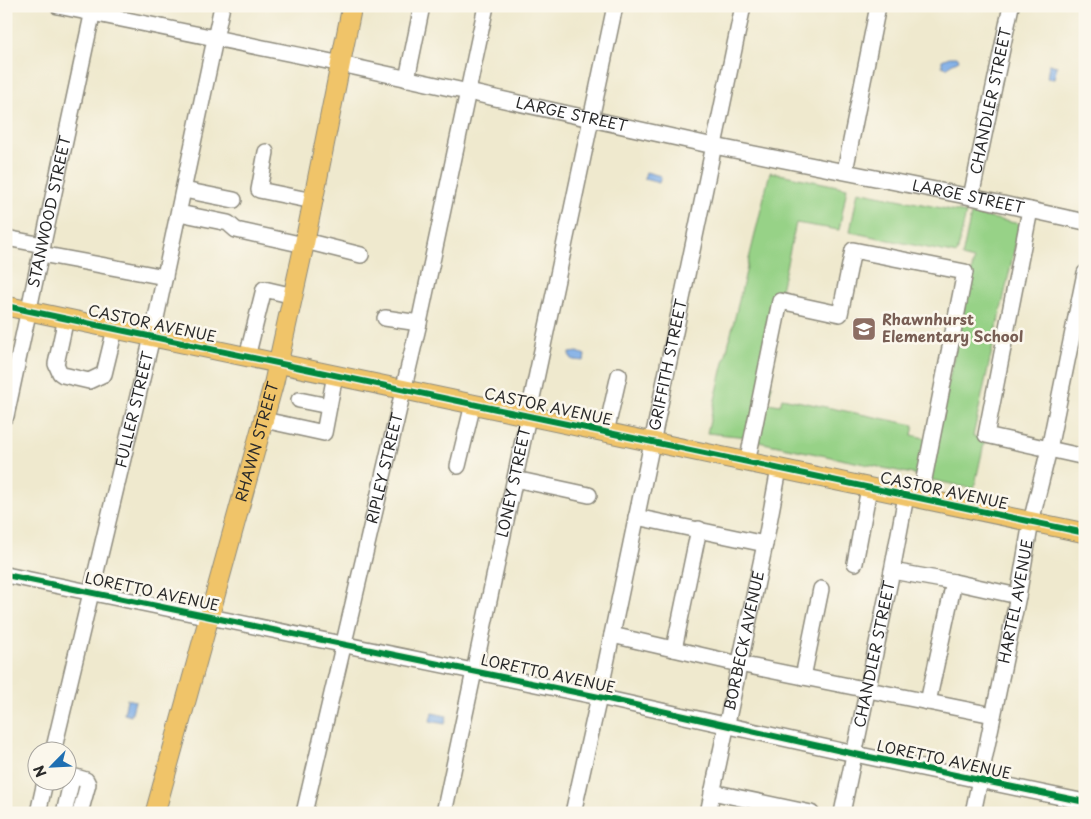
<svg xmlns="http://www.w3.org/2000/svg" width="1091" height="819" font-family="'Playpen Sans',sans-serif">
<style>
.green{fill:#97d287;stroke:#617e59}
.water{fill:#7bace6;stroke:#536c88}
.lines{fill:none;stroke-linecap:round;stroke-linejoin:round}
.minor-casing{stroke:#8d8a7c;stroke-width:18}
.major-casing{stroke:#8d8a7c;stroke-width:21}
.minor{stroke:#fff;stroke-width:15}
.major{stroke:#f0c469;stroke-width:19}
.cycleway-casing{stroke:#fbf7ec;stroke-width:9}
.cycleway{stroke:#00873e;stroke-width:6}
.labels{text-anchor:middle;stroke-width:5;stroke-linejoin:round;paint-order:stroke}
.street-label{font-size:15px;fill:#2b2b2b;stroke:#fbf7ec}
.education-label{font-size:15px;font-weight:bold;fill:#785e54;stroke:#fbf7ec;text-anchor:start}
</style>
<rect width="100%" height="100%" fill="#fbf7ec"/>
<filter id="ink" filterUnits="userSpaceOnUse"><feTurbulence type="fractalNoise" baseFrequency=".02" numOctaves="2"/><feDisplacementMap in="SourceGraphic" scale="10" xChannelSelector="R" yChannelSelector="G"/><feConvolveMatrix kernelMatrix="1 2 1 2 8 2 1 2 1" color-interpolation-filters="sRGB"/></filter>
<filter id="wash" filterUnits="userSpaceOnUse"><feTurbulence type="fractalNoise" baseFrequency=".0096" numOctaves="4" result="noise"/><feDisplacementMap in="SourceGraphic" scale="20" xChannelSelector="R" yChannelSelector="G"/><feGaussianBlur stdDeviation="1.12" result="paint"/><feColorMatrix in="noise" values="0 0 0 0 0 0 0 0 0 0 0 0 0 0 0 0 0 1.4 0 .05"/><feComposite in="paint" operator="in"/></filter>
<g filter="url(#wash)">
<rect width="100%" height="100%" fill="#efe9ce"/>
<path class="green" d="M770 172 847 188 839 230 796 223 748 437 707 433Z
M858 191 966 213 957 254 850 232Z
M971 214 1020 224 973 436 985 439 974 489 928 479 974 260 962 257Z
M765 384 772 385 768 403 780 405 782 398 914 425 912 435 928 439 922 476 754 441Z"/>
<path class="water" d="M949 57H958L959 60 951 64 947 68 942 66V60Z
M1049 64 1057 66 1054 79 1047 78Z
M646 172 661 176 659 183 644 179Z
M578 352 585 355 584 361 573 360 569 355 570 353Z
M127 699 135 701 131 716 124 714Z
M432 713 447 716 445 724 430 721Z"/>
</g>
<g filter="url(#ink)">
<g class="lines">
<defs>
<g id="minor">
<path id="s1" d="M58 6 327 61 714 146 971 197 1085 222"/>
<path d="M407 79 422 6"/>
<path d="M266 152 259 190 313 201"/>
<path d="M845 171 878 6"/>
<path d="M184 190 234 200"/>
<path id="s2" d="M971 197 1011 6"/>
<path d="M1030 210 986 435 1085 457"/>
<path d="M179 213 228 223 236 230 304 245"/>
<path d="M6 238 43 245"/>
<path d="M305 241 361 255"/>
<path d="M41 254 165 277"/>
<path d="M66 318 56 364 60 373 63 375 89 381 104 374 115 329"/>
<path d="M385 318 419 323"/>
<path d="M247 357 264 289 294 296"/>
<path d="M299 400 329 406"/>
<path id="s3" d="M6 416 94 6"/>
<path d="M264 420 324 433 335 375"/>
<path d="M606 432 619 375"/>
<path d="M747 463 780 301 840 314 853 250 965 272 920 499"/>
<path d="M458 466 473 404"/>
<path d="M515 479 589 495"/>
<path d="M636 517 765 544"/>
<path d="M855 563 869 488"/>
<path d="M892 571 954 582 1018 596"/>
<path d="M6 575 599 697 855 754 1085 802"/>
<path d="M612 635 739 664 993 715"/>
<path d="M674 649 699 529"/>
<path d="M803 677 821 589"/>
<path d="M928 702 954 582"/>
<path id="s4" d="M53 752 152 337 222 6"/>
<path d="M712 792 811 813"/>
<path d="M38 813 45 782"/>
<path d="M64 813 72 779 76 777 86 780 88 784 80 813"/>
<path id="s5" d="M304 813 419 323 486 6"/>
<path id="s6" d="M444 813 615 6"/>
<path id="s7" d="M573 813 599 697 743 6"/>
<path id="s8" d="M708 813 765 544 779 469"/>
<path id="s9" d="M842 813 892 571 906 496"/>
<path id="s10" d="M973 813 1018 596 1031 522 1049 449 1085 273"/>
</g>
<g id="major">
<path d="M6 306 1085 533"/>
<path id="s11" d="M155 813 274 382 305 241 352 6"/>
</g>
</defs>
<use href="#minor" class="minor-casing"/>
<use href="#major" class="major-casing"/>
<use href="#minor" class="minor"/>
<use href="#major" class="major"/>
<defs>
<path id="cycleway" d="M6 306 1085 533
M6 575 599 697 855 754 1085 802"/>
</defs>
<use href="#cycleway" class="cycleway-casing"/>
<use href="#cycleway" class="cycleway"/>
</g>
</g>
<defs>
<symbol id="school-square" viewBox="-11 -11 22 22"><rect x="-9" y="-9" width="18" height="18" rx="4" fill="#8d6e63" stroke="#fbf7ec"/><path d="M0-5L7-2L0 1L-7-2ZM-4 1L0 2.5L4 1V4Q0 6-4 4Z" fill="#fff"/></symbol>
</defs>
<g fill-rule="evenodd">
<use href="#school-square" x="850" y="315" width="28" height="28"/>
</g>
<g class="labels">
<g class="street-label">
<text dy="5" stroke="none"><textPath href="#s2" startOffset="98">CHANDLER STREET</textPath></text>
<text dy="5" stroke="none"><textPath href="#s1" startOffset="525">LARGE STREET</textPath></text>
<text dy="5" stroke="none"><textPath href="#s1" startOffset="930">LARGE STREET</textPath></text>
<text dy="5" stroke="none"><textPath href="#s3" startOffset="209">STANWOOD STREET</textPath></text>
<text transform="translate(152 324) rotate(12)" y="5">CASTOR AVENUE</text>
<text dy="5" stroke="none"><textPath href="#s7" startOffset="458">GRIFFITH STREET</textPath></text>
<text transform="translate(548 407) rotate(12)" y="5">CASTOR AVENUE</text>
<text dy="5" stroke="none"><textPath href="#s4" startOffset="352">FULLER STREET</textPath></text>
<text dy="5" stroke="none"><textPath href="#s11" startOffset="385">RHAWN STREET</textPath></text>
<text dy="5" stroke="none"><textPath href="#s5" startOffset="354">RIPLEY STREET</textPath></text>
<text dy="5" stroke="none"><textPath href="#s6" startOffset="338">LONEY STREET</textPath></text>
<text transform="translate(944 491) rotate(12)" y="5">CASTOR AVENUE</text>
<text transform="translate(152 592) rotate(12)" y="5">LORETTO AVENUE</text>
<text dy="5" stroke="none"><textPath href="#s10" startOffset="216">HARTEL AVENUE</textPath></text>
<text dy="5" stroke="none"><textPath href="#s8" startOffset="176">BORBECK AVENUE</textPath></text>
<text dy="5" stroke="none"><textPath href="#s9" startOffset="162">CHANDLER STREET</textPath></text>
<text transform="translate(548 674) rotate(12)" y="5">LORETTO AVENUE</text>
<text transform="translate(944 760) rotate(12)" y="5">LORETTO AVENUE</text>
</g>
<g class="education-label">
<text x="882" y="325">Rhawnhurst<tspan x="882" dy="17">Elementary School</tspan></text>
</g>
</g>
<rect width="1091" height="819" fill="none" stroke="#fbf7ec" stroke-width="25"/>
<g transform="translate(52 766) rotate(246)"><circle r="24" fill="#fbf7ec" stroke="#a8a59f"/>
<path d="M0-4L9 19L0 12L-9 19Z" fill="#1f6fb2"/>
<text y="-8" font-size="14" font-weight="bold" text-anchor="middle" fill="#2b2b2b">N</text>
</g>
</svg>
